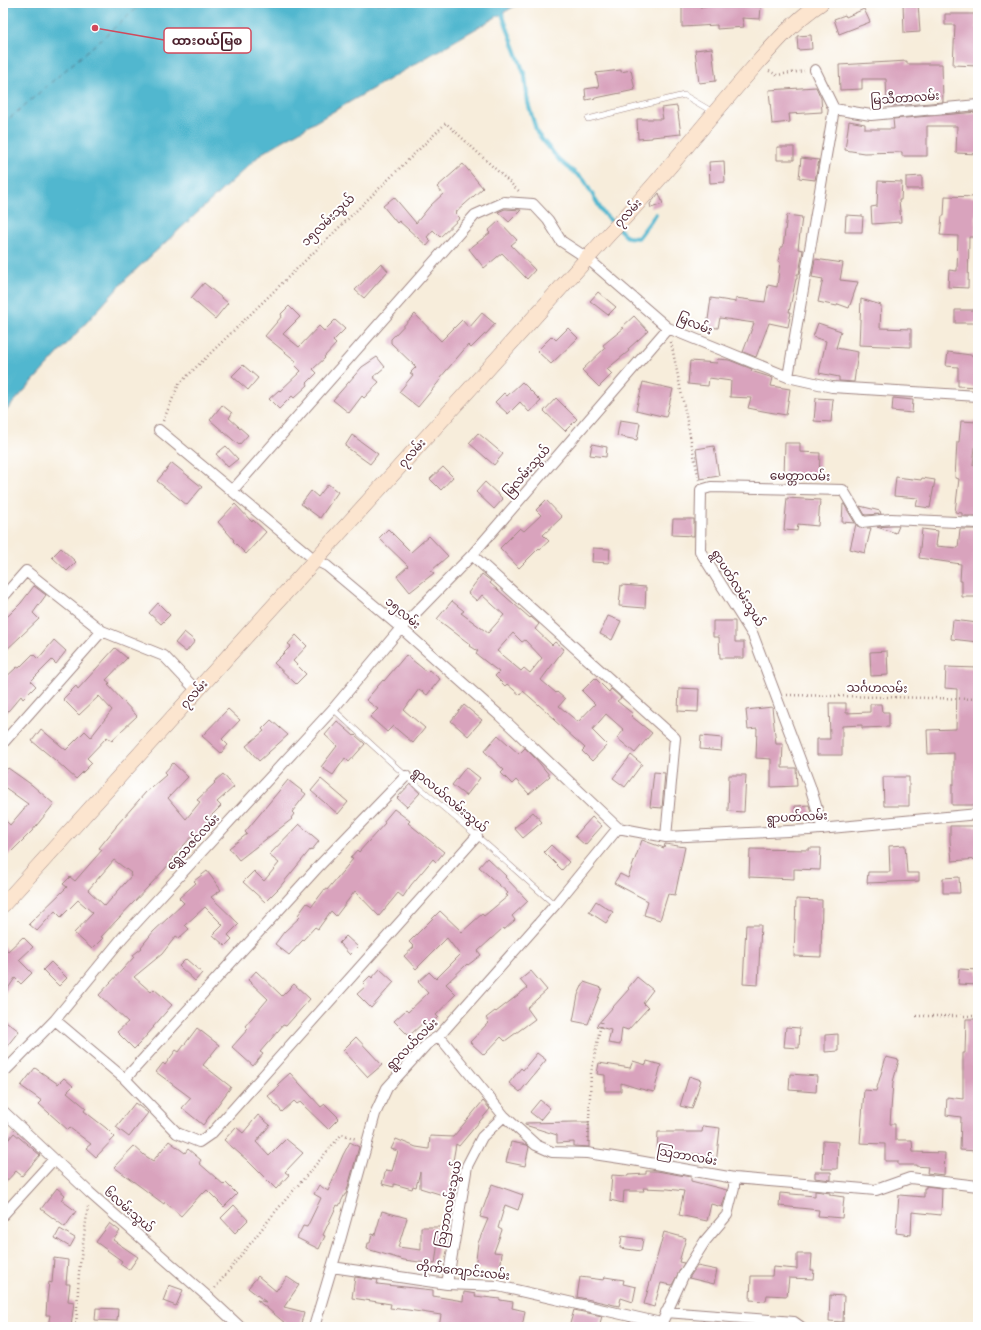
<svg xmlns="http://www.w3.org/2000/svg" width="981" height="1330" font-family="Sriracha,'Noto Sans Myanmar',sans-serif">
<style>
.water{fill:#51b7cf;stroke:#4e6b7d}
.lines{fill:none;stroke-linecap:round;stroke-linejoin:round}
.stream{stroke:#51b7cf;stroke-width:4}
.ferry{stroke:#4d5c6d;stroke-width:1;stroke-dasharray:5 4;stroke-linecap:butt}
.building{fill:#d9a3bd;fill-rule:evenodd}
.lane-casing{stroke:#a08683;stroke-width:6}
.street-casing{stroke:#a08683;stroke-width:12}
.secondary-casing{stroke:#a08683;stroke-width:16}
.path{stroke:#a08683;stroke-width:2.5;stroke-dasharray:1 3;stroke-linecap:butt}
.lane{stroke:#fff;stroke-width:5}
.street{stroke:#fff;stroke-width:10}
.secondary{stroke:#fce5cf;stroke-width:15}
.labels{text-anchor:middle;stroke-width:4;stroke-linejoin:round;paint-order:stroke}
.street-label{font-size:12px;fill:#4a1f2b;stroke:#fff}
.leader{fill:none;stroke:#d1495b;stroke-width:1.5}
.callout-dot{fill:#d1495b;stroke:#fff;stroke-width:1.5}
.callout{fill:#fff;stroke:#d1495b;stroke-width:1.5}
.callout-label{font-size:13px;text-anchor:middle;font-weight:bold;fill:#4a1f2b}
</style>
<rect width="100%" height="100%" fill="#fff"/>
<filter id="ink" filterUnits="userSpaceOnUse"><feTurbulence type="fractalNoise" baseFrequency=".025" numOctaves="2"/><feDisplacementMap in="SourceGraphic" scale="8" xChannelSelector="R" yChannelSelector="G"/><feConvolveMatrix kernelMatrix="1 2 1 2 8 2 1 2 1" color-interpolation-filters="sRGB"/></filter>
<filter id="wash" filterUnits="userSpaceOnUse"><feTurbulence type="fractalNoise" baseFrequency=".012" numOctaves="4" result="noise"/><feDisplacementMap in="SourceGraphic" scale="16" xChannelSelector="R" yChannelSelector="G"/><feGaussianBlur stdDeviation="0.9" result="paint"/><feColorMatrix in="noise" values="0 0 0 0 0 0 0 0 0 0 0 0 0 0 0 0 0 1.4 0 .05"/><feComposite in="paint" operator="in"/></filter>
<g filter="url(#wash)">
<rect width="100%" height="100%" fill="#f7eddb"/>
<path class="water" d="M3 3H520L262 153 127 278 3 414Z"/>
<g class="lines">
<path class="stream" d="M498 3 525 76 528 103 537 133 560 161 584 180 603 213 614 224
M619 229 627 237 638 238 656 214"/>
<path class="ferry" d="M3 124 143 3"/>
</g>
<g id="blocks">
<path class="building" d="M903 3H918L920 32 904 33Z
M700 4V7L731 5 761 7 760 19 742 18 744 27 717 29V25L682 27V5Z
M864 9 870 22 839 34 834 19 845 15 846 17Z
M945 14H976V28H978V66L953 65 955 25H945Z
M811 35 812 49 798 50 797 36Z
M712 48 716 81 699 83 695 50Z
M907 61V64H942L943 102 893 106V104H887L886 79H862V89L840 90 839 65Z
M621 70V72L631 70 635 90 586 100 585 89 599 87 596 73Z
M816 87 821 98 822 112 789 114 790 122 772 124 769 90Z
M677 106 681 134 652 137V138L638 139 637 119H663L661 108Z
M978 112V154L956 153 957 126H927V156H902V152L864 153 845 150 849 121 865 124V129H894L893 119Z
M777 147H794V160H777Z
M801 158 819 160 815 180 799 178Z
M724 161 725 182 710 183 709 162Z
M463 164 483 188 455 213 460 218 440 237 433 230 427 237 431 241 427 246 399 221 397 223 383 206 394 197 416 223 430 206 443 194 437 187Z
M922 176V189H906V177Z
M878 181 902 182 901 200H899L901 222 872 224 871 207 877 206Z
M659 193 663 204 651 208 650 204Z
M945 196 977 197 975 237H969L968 288 948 287 949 270 957 271 958 236 940 235 942 216H944Z
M505 209 521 210 509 222 498 212Z
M787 215 802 217 798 249 803 250 799 274H797V279H796L789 312H791L788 327 769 323 756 357 743 352 754 323 720 318 718 328 707 327 711 298 736 302V298L765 302 768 285 777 287 780 262 778 261 781 247H783Z
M846 215 863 216 862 232H845Z
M499 221 517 240 511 245 535 270 527 279 502 253 484 268 469 249 490 233 488 231Z
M815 259 843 263 840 280 858 282 849 308 838 304 837 306 818 302 823 279 812 277Z
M381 263 388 271 364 298 355 290Z
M204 283 228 303 215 319 191 298Z
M598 292 616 307 608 315 590 301Z
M861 299 881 305 880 328 911 329V347L859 345Z
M289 306 300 317 283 334 299 347 319 326 324 331 335 320 345 329 333 341 336 344 324 357 325 358 313 369 317 373 307 383 308 385 294 398 292 396 279 409 269 399 279 390 280 391 301 371 294 364 296 361 265 336 282 316 281 314Z
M955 310H978V323H955Z
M482 313 495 324 486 334H485L471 348 468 345 440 378 441 379 418 407 399 392 413 375 410 373 416 367 391 343V339L415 314 441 341 462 320 469 328Z
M634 316 648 331 628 349 629 351 607 369 612 374 599 387 582 370 605 348 603 345 624 328 622 327Z
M818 323 841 331 836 348 858 352 854 382 839 381V377L819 373 826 341 813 337Z
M568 328 578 338 551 364 537 351 552 336 556 340Z
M948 352 978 356 976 372H978V387L958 386V367L946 366Z
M377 357 385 367 373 377 379 382 364 398 362 396 349 413 333 400 362 367Z
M718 359 729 360 752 369 751 371 773 378 771 386 790 389 786 415 763 411 748 408 751 398 730 397 731 381 709 378 708 386 688 384 690 361 717 363Z
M243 365 258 378 248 390 232 376Z
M522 382 541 401 529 412 520 402 508 414 495 402 504 393 507 396Z
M643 382 673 389 666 417 636 410Z
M556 398 577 419 565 431 544 411Z
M816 398 833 399 831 422 814 421Z
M893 398 913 400 912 413 892 411Z
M222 405 232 413 229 418 248 435 239 445 210 420Z
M620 420 640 423 637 440 617 436Z
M961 421 978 422V440H976L973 465H978V516H962V513L955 512 959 479 955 478 957 442H959Z
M478 433 503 454 494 465 469 443Z
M352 435 378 454 370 464 345 446Z
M785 443H800V452L820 453 819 479 802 478 803 476H784Z
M592 444 607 447 606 457 590 455Z
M226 446 238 459 228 467 216 454Z
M714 446 719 476 700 479 696 449Z
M172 463 202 487 187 505 157 481Z
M443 467 453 477 441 490 430 479Z
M896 477 921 480 922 478 935 480 930 508 916 506 918 498 894 496Z
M485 482 503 499 494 509 476 492Z
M328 484 338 492 320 518 301 504 311 491 318 497Z
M787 498 820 500 818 526 798 524 797 531 784 530Z
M546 500 562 517 543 535 549 541 540 549 539 548 519 568 500 548 520 528 524 531 541 515 536 510Z
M235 504 252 522 253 520 266 532 246 554 233 541 234 540 218 522Z
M843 504H844L855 523 842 522Z
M860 506 880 511 881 514 865 515Z
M673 519H694V536L672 535Z
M856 524 859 528H871L865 553 850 549Z
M891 526H899L896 533 877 527Z
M388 529 411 552 429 536 448 556 431 571 434 573 410 592 397 576 408 566 379 538Z
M922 529 938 531 936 546 958 548 960 529H978V597H962V581H960L961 564 919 558Z
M61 548 76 562 67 571 52 557Z
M593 548 610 549 609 563 592 562Z
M482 574 491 581 490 583 530 618 531 617 539 624 535 629 552 645 555 642 564 649 541 680 556 693 557 692 565 699 559 706 578 722 595 704 582 691 595 678 609 692 611 689 621 698 617 701 633 714 631 716 652 733 635 753 617 738 624 730 606 714 592 730 607 745 592 761 582 751 585 748 554 720 555 719 523 691 520 695 507 684 505 686 495 676 499 672 476 654 478 651 470 646 471 645 437 619 452 601 464 611 461 613 488 633 504 615 482 595 477 601 468 593ZM513 633 522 642 525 640 542 658 530 673 524 668 521 671 497 651Z
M621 585 646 587 645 608 619 606Z
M34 586 46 595 33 613 39 619 3 653V621L21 603Z
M158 603 170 615 161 624 149 613Z
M608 616 621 621 612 640 600 634Z
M953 620 978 623V642L951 639Z
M713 621H735V642H744V658H720L719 637H713Z
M184 632 195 641 186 652 175 643Z
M296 635 307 646 293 661 306 674 296 684 274 663 291 646 288 644Z
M54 640 66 651 56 664 52 660 31 681 36 686 23 699 21 696 3 717V680L17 667 19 668 33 654 38 659Z
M115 648 127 658 106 680 110 683 108 685 137 716 119 733 112 741 107 737 87 758 92 763 76 779 55 760 32 741 41 729 66 750 85 731 91 737 112 710 99 696 79 715 63 699 76 686 78 689Z
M887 651 888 675 871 676 870 652Z
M406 655 427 672 429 670 440 679 427 695 419 689 404 710 425 728 413 743 393 726 387 732 370 717 378 709 366 700 383 680 384 681Z
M946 667 978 668V805H952V784H954V753L928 754 927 730 956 729 957 689 945 688Z
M679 688 699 689 698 712 678 711Z
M829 703H846V713L870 712V704H881L882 712H889V727L862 728V725L842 726V755H817V739H830Z
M464 705 482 720 468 736 451 721Z
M772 707 776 744H783L782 768H796L797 786 771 787V759L756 758 757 728 748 729 746 710Z
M228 709 240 720 222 739 228 745 221 753 202 736Z
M271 720 288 735 259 761 246 746 264 731 262 729Z
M337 721 354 736 355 735 365 744 349 762 345 758 333 775 321 767 337 746 325 735Z
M498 735 519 754 525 748 536 759 550 776 529 794 516 780 512 784 501 773 504 770 484 751Z
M701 736 722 738 721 751 700 749Z
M631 755 642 764 625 787 613 778Z
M173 763 188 777 168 798 186 819 200 802 197 800 215 783 214 782 223 774 234 787 217 802 221 806 206 821 208 822 198 834 196 832 173 857 174 858 165 869 101 937 103 938 92 949 74 933 93 913 78 900 61 917 55 911 37 931 29 924 67 887 63 884 70 877 75 881 102 850 99 848 116 827V826L146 792 166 775 164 773ZM114 860 131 873 130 874 131 876 105 906 88 890Z
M466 767 480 778 466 796 452 785Z
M8 768 32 785 54 804 32 831 3 860V818L10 825 28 804 3 786V774Z
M654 772 665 773 662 808 650 807Z
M729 775H746L744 812 728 811Z
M883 777H909V806H884Z
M321 779 348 802 338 814 311 791Z
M288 780 306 794 292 812 294 814 291 818 292 819 239 860 229 848 247 834 245 832Z
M410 784 420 793 407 807 397 798Z
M809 805 812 816 796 817 795 806Z
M394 809 410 821 408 823 444 852 436 862 433 859 411 885 403 897 398 893 379 916 355 891 336 916 331 911 318 929 315 927 289 955 275 944 284 932 300 917 298 915 307 903 312 906 325 889 327 890 353 859 350 858 357 850 359 852 385 823 384 821Z
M533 812 542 822 523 838 514 828Z
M592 817 602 826 585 845 575 836Z
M299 824 319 841 311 851 310 850 279 888 265 902 243 882 254 871 264 881 279 863 269 855Z
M950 826H978V859L952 861 950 841Z
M642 840 664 848 665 844 685 847 675 895 668 894 660 920 644 915 648 901 614 883 620 874 628 878Z
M551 845 569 862 562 870 544 852Z
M905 845 907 873H919V881L867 883 868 872H890L889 846Z
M809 848H821L820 870 794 869V879L749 877 750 849 809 850Z
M487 858 506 876 505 877 528 901 512 916 515 920 504 930 503 928 478 951 481 955 468 965 467 964 446 984 456 994 436 1015 438 1017 429 1026 424 1022 409 1036 394 1021 406 1010 408 1012 428 993 418 982 429 972 436 979 460 955 447 938 416 969 404 956 414 947 409 942 440 911 462 932 482 914 484 916 508 896 506 895 508 893 479 867Z
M207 871 221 890 211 897 239 924 228 935 232 939 225 946 213 935 223 925 205 907 185 925 189 929 179 938 176 936 162 954 134 977 151 992 154 989 172 1005 153 1027H154L140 1043 134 1049 117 1032 128 1022 99 995 134 957 133 955 142 948 141 947 153 932 184 903 179 898 196 883 194 881Z
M959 877 960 893H943V878Z
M796 899 822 900 821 957 794 956Z
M596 901 613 912 606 923 589 912Z
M746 925H761L758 985 743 984Z
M346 936 358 947 350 955 339 943Z
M23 937 33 947 19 960 32 973 21 984 15 978 3 996V946L8 951Z
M186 959 202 973 195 981 179 966Z
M51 962 67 978 59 986 43 970Z
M380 969 394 982 371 1008 357 994 366 986 363 983 370 976 372 978Z
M959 969 978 970V985L958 984Z
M256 971 282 996 294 984 310 999 286 1026 283 1025 260 1052 263 1054 253 1066 232 1047 248 1029 245 1026 268 999 248 980Z
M531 971 547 990 527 1008 535 1019 505 1041 501 1037 484 1055 470 1042 489 1022 486 1018 495 1011 496 1012 527 988 520 980Z
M637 977 653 990 643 1003 648 1008 628 1030 622 1028 620 1045 608 1043 611 1030 596 1026 629 989 628 988Z
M584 982 602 988 588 1024 573 1021 578 995Z
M3 1019 19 1031 3 1051Z
M966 1019H978V1151L960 1150 961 1117 946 1115 947 1097 963 1099V1053H965Z
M786 1027 800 1028 799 1048 784 1047Z
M197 1028 219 1045 203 1065 231 1087 203 1125 182 1108 191 1098 156 1072 163 1063 165 1065 176 1050 179 1052Z
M838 1034V1051L825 1052V1035Z
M356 1037 382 1065 368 1077 343 1050Z
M537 1053 546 1060 520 1092 509 1083 521 1068 523 1070Z
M886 1057 899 1060 893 1082 890 1124H895V1140H912L913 1152 945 1153 944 1175 927 1173 928 1167 916 1166V1165H898V1161H885V1144L860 1143 864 1090 876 1091Z
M633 1061 646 1065 647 1061 661 1065 654 1092 637 1088 621 1083V1091H605V1075L597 1074 599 1063 630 1068Z
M35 1068 58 1084 64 1078 73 1086 67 1092 86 1108 84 1111 106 1128 115 1137 96 1157 86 1148 91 1144 70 1128 68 1130 39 1104 42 1101 21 1086Z
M290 1073 321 1107 325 1104 339 1118 328 1129 300 1102 297 1104 294 1101 282 1112 268 1096 280 1086 278 1084Z
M790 1074 817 1076 816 1092 789 1090Z
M689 1076 701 1080 692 1109 680 1106Z
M540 1100 550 1108 540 1120 530 1112Z
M483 1101 490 1109 459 1146 456 1144 449 1184 452 1185 449 1197 420 1188V1172L416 1187 413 1186 412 1189 394 1184V1187L382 1184 386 1170 392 1171 398 1151 391 1149 396 1139 416 1147 429 1149 430 1136 453 1137Z
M135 1103 148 1113 129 1137 116 1127Z
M258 1115 270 1125 256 1142 269 1156 286 1139 303 1153 285 1172 289 1175 276 1189 248 1161 224 1140 236 1127 243 1133Z
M574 1122H589V1147L574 1146V1142L557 1143V1135L525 1125V1123Z
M703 1126 720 1128 716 1164 699 1162 700 1154 657 1153 658 1132H702Z
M14 1133 40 1155 22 1176 16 1171 3 1185V1146Z
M169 1141 185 1153 188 1149 201 1160 199 1163 224 1185 226 1183 237 1194 224 1207 207 1190 203 1194 202 1193 181 1216 165 1202 164 1204 114 1167 134 1146 144 1155 153 1161Z
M823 1141 838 1142 837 1169H822Z
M350 1142 359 1147 346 1194H345L339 1206 337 1205 323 1235 325 1236 319 1249 297 1238 303 1226 307 1227 321 1198 314 1194 319 1185 328 1191 343 1155Z
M511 1142 527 1145 529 1147 525 1166 506 1162Z
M646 1171H657L691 1177V1181L727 1190 722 1207 711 1204 707 1221 679 1215 684 1191 668 1189 643 1188 644 1191H624L623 1203 610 1200 612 1175 628 1176V1175L646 1174Z
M815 1172H831V1180L815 1178Z
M492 1184 523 1195 518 1210 505 1205 498 1228 502 1230 494 1252 502 1253 500 1271 475 1268 478 1243 488 1219 480 1217Z
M926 1186 942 1188 941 1215 912 1212 911 1235 896 1233 899 1195 924 1197V1188H926Z
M57 1188 65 1195 61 1200 76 1211 65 1227 41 1209Z
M815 1191 830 1193V1195L844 1197 842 1218 818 1216 819 1210 779 1206 780 1193 815 1196Z
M234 1205 248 1220 235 1233 221 1218Z
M382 1211 407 1218 398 1247 421 1250V1227H441L442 1241H438L435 1264 404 1260 367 1249 368 1243H370L372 1234 375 1235Z
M110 1223 120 1231 113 1240 138 1257 129 1270 120 1264 122 1261 96 1242Z
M60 1229 75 1238 70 1247 55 1238Z
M664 1232 686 1238 679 1262 684 1263 672 1285 661 1283 654 1307 644 1304Z
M622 1236 643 1239 641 1251 620 1248Z
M797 1254H812L811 1270H814L813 1279 789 1278 787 1296 767 1295 766 1301 750 1300 751 1276H772L773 1267 797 1269Z
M54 1258 68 1260 66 1284H70L68 1301 74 1302 71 1327H48L50 1315H46L47 1300 49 1282 52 1283Z
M697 1266 717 1270 714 1284 689 1278Z
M258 1276 276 1291 278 1288V1289L287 1277 299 1285 284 1307 304 1312 300 1327H284L285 1323 257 1300 266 1302 248 1288Z
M355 1277 378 1280 377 1284 433 1290V1296L463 1301 464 1292 476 1294 475 1296 500 1299V1300L513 1302 512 1308 525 1311 522 1327H469L454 1324V1327H439L441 1315 408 1310 390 1308 391 1304 352 1298Z
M580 1277 604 1280 605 1277 624 1280 623 1284 636 1287 633 1302 621 1298 619 1306 577 1297Z
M169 1285 183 1290 176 1306 163 1301Z
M830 1295 844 1296 843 1322 829 1321Z
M96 1308 118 1309 117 1321 95 1320Z
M574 1310 602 1316 599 1327H569Z"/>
</g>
</g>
<g filter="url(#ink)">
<use href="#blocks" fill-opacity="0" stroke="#a08683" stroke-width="1"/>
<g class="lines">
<defs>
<path id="lane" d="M588 119 684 95 713 112
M333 709 406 776 477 836 555 905"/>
<path id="street" d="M834 109 871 115 978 105
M788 377 834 109 815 70
M159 430 315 560 327 566 401 628 500 716 618 828
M232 491 475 215 504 202 533 204 548 220 561 241 587 258 668 328 788 377 832 387 978 396
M472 555 675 738 666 837
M3 597 26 571 102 631 164 656 197 691
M3 743 102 631
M618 828 666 837 809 830 978 814
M823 829 810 786 753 635 700 551 701 490 711 487 843 490 862 522 891 519 978 523
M55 1020 125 1079 177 1133 199 1142 212 1133 477 836
M439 1036 504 1116 536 1145 552 1152 587 1153 627 1159 734 1178 876 1190 910 1178 978 1186
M3 1073 55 1020 123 937 333 709 401 628 472 555 668 328
M125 1079 319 866 406 776
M3 1111 90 1193 208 1297 240 1327
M3 1215 54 1159
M332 1267 447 1284 498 1286 661 1323
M447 1284 467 1166 482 1137 504 1116
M666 1312 794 1322 801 1327
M314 1327 340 1240 375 1114 387 1088 427 1044 439 1036 555 905 618 828
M660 1327 684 1274 705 1241 727 1215 734 1187V1178"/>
<path id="secondary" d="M3 905 459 401 610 233C659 183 701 127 747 75 770 49 792 22 821 3"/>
</defs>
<use href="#lane" class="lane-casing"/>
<use href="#street" class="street-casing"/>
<use href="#secondary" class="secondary-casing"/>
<path class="path" d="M708 5 727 3
M769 71 777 75 804 71
M671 342 699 480
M163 421 179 384 446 123 520 192
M787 695 978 699
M916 1016H978
M588 1142 591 1073 602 1019
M215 1288 276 1211 342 1134 356 1139
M76 1327 79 1272 88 1207"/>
<use href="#lane" class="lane"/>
<use href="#street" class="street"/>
<use href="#secondary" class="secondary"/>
</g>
</g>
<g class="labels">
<g class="street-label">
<text transform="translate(905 98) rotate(-4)" y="4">မြသီတာလမ်း</text>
<text transform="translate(628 213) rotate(-47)" y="4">၇လမ်း</text>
<text transform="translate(328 220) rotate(-44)" y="4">၁၅လမ်းသွယ်</text>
<text transform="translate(695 324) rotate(23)" y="4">မြလမ်း</text>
<text transform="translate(412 453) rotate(-48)" y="4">၇လမ်း</text>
<text transform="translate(527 471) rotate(-49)" y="4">မြလမ်းသွယ်</text>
<text transform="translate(800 476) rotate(1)" y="4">မေတ္တာလမ်း</text>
<text transform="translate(738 588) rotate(58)" y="4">ရွာပတ်လမ်းသွယ်</text>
<text transform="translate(403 613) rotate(40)" y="4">၁၅လမ်း</text>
<text transform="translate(877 688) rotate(1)" y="4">သင်္ဂဟလမ်း</text>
<text transform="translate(194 694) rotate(-48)" y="4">၇လမ်း</text>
<text transform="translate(450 800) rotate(40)" y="4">ရွာလယ်လမ်းသွယ်</text>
<text transform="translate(797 817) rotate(-3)" y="4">ရွာပတ်လမ်း</text>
<text transform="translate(193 842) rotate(-47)" y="4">ရွှေသဇင်လမ်း</text>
<text transform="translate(412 1044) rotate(-45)" y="4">ရွာလယ်လမ်း</text>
<text transform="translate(687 1156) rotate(10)" y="4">သြဘာလမ်း</text>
<text transform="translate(449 1204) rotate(-79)" y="4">သြဘာလမ်းသွယ်</text>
<text transform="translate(129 1210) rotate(41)" y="4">၆လမ်းသွယ်</text>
<text transform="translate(463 1271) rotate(6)" y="4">တိုက်ကျောင်းလမ်း</text>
</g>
</g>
<path class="leader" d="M95 28L164 40"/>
<circle class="callout-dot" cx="95" cy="28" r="4"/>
<rect class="callout" x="164" y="28" width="87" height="25" rx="4"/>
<g class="callout-label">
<text x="207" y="45">ထားဝယ်မြစ</text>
</g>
<rect width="981" height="1330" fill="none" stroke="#fff" stroke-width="16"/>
</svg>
